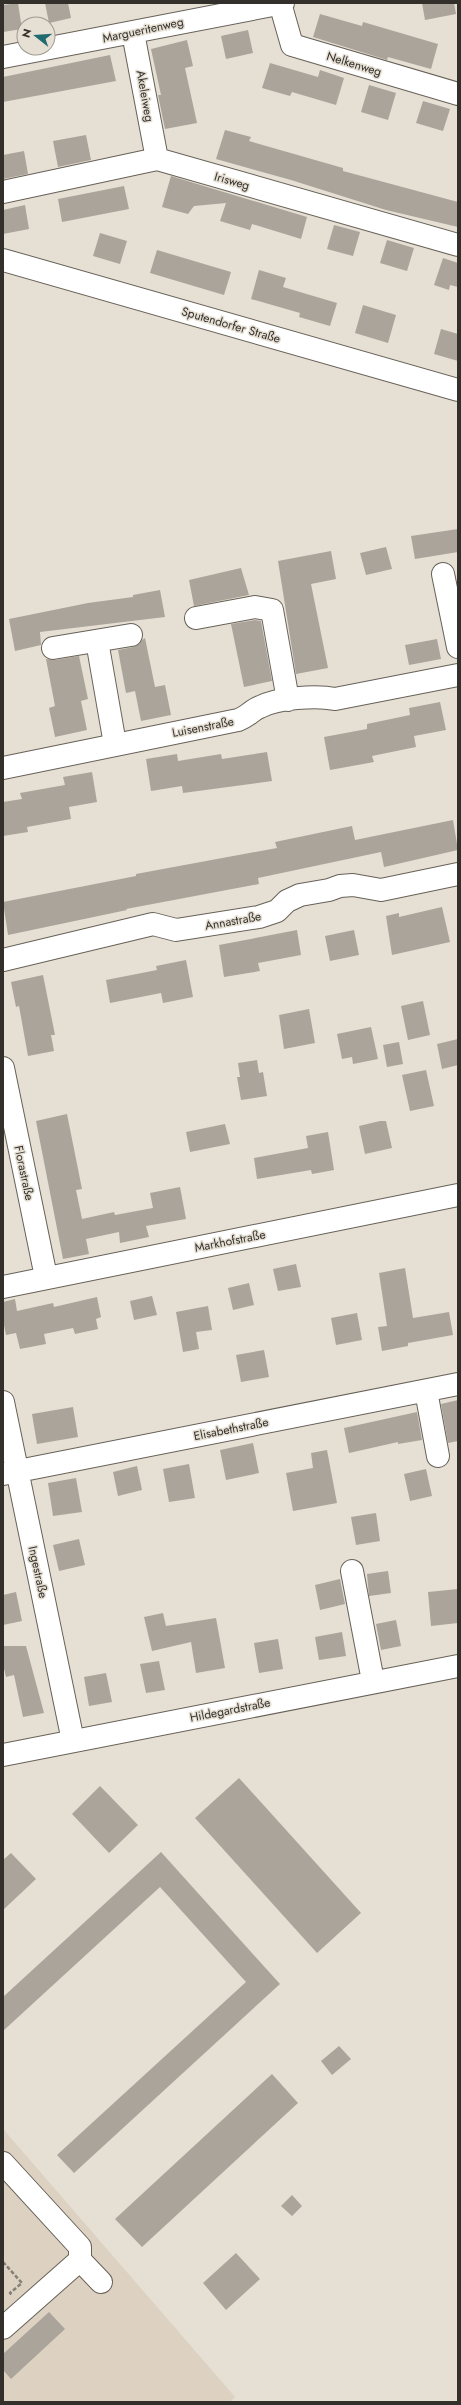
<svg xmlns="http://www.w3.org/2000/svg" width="461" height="2405" font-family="Jost,sans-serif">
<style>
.built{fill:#ddd2c1}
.building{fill:#aaa49a}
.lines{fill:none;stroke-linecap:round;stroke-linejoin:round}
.minor-casing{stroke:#676158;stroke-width:24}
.path{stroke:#848078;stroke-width:2.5;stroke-dasharray:4 2;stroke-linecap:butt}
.minor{stroke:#fff;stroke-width:22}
.labels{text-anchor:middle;stroke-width:3;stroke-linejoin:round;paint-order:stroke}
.street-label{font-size:12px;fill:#33302c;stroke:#e6dfd4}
</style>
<rect width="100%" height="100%" fill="#e6dfd4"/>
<path class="built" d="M3 2129 235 2397 230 2402H3Z"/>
<path class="building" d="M18 3 22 29 3 32V5Z
M45 3H68L71 18 49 23Z
M422 3H454L456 14 425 20Z
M320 14 362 26 363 22 438 44 431 69 388 57 387 60 313 37Z
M248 30 253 53 226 59 221 36Z
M187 40 193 66 185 68 197 123 165 129 158 95H161L151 49Z
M110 55 116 81 3 102V77Z
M270 63 318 77 320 70 344 78 336 105 292 92 290 96 262 88Z
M369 85 396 93 388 120 361 112Z
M423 101 450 109 443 131 416 123Z
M225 130 251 137 249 141 343 168V171L458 202V227L386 210 291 180 216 159Z
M86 135 91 160 58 167 53 141Z
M24 151 28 174 3 179V155Z
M171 176 307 217 301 239 252 224 250 230 220 221 226 203 194 206 188 214 162 207Z
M124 186 129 209 62 222 58 199Z
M25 205 29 229 3 234V210Z
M334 225 360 232 353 256 327 249Z
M100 233 127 241 120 264 93 256Z
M387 240 414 248 407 271 380 263Z
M157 250 231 272 224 295 150 273Z
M443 258 458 263V287L450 285 449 290 434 285Z
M259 270 286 278 283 287 337 303 330 326 299 317 300 313 251 299Z
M363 305 396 315 388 343 355 333Z
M441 329 458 334V361L434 354Z
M458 529V552L415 559 411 536Z
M386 547 392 569 366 575 360 553Z
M331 551 336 579 311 584 328 668 296 674 278 561Z
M241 568 249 595 194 606 189 580Z
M160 590 165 617 40 632 41 645 15 651 9 619 88 603 133 597V595Z
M255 620 261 621 272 681 244 687 231 624Z
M145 638 155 687 165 685 171 715 141 721 135 691 126 693 118 650 133 647Z
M437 639 441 659 409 665 405 645Z
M79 656 88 699 81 701 87 730 55 737 49 708 55 706 46 659 55 660Z
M440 702 446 730 414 736 416 747 372 756 374 762 330 770 324 737 367 729V724L410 715 409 708Z
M267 752 272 781 183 793 182 786 151 791 146 759 177 754 178 761 221 754 222 759Z
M92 772 97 802 69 807 71 819 27 827 28 832 3 836V802L22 799 20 793 65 785 63 777Z
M453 820 458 850 384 867 381 852 258 878 259 884 126 909 127 910 8 935 3 902 136 876V874L277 848 275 842 352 826 355 840Z
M442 907 450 942 392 955 386 916 399 913V917Z
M297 930 301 955 258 963 260 971 224 977 219 945Z
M354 930 359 955 330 961 325 936Z
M186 960 193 997 163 1003 161 993 110 1003 106 980 157 970 156 966Z
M43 975 55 1035H51L54 1051 28 1056 19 1006 16 1007 11 982Z
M423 1001 430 1035 408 1040 401 1006Z
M309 1009 315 1043 284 1049 279 1015Z
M371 1027 378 1059 353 1064 352 1057 342 1059 337 1034Z
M458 1039V1065L442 1069 437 1044Z
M399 1042 403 1064 387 1067 383 1045Z
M257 1060 259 1073 263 1072 267 1096 241 1100 237 1077H240L238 1063Z
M426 1070 434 1106 410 1111 402 1075Z
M67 1114 82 1189 76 1190 82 1219 114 1212 115 1215 153 1208 150 1193 180 1187 186 1219 146 1226 149 1237 120 1243 119 1232 86 1239 89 1254 63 1259 36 1121Z
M380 1121H386L392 1148 365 1154 359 1126Z
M225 1124 230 1144 190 1152 186 1132Z
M328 1132 334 1170 312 1174 311 1170 257 1179 254 1158 308 1148 306 1136Z
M296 1264 301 1287 278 1291 273 1269Z
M405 1268 413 1318 449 1312 453 1335 408 1343V1346L382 1351 378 1327 387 1326 379 1273Z
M249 1283 254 1305 233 1310 228 1288Z
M152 1296 157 1315 134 1320 130 1301Z
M97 1297 101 1317 96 1319 98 1329 75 1334 73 1328 44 1334 46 1344 20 1349 16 1333 6 1335 3 1320V1302L15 1299 17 1311 53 1303 54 1307Z
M208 1306 212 1330 196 1332 199 1349 183 1352 176 1312Z
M357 1313 362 1340 336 1345 331 1318Z
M264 1350 269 1377 241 1382 236 1355Z
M458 1400V1441L448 1443 441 1404Z
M73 1407 78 1437 37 1444 32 1414Z
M417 1412 422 1440 398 1444V1442L349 1453 344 1428Z
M253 1443 259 1473 226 1480 220 1450Z
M327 1450 337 1503 293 1511 286 1473 313 1468 311 1453Z
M189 1464 195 1498 169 1502 163 1469Z
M137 1466 142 1490 118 1496 113 1472Z
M426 1469 432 1496 410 1501 404 1474Z
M76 1478 82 1512 53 1516 48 1483Z
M376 1513 380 1541 356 1545 351 1517Z
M79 1539 85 1565 59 1571 53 1545Z
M388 1571 391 1593 369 1596 367 1574Z
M340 1579 345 1604 320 1610 315 1585Z
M458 1589V1623L431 1626 428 1592Z
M16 1592 22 1621 3 1625V1595Z
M163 1613 166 1626 216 1618 225 1668 196 1673 191 1642 152 1651 144 1617Z
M396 1620 401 1646 381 1650 376 1624Z
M342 1632 346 1656 319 1660 315 1637Z
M278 1639 283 1669 259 1673 254 1643Z
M3 1646H26L44 1713 23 1717 14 1675 6 1677 3 1664Z
M159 1661 165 1690 146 1693 140 1664Z
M106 1673 112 1702 89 1706 84 1677Z
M239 1778 361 1913 317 1953 195 1818Z
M100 1786 138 1825 109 1853 72 1814Z
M161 1852 280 1984 74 2173 57 2155 246 1982 160 1887 3 2031V1997Z
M11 1853 36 1879 3 1910V1860Z
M339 2046 351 2059 332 2075 321 2061Z
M272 2074 298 2103 142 2247 115 2219Z
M292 2195 302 2206 292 2216 281 2206Z
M236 2253 260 2279 226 2310 203 2283Z
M49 2312 65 2329 11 2379 3 2370V2354Z"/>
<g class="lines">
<defs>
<path id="minor" d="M280 3 292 45 458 94
M133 33 157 159
M3 57 283 3
M3 192 157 159 458 245
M3 260 458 390
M443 574 458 647
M196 618 255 607 272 610 288 700
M97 641 115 744
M53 648 131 635
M3 768 238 720C247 717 252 710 260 707 277 698 316 695 335 699L458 675
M3 960 153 924 176 930 259 917 277 911 287 901 300 895 329 890 340 886 353 885 381 890 458 874
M3 1068 46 1277
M3 1287 458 1195
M426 1391 438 1456
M3 1402 73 1741
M3 1474 458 1384
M352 1571 373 1681
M3 1755 458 1666
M3 2163 80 2247V2260L3 2328
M80 2260 101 2282"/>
</defs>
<use href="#minor" class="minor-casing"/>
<path class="path" d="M3 2262 22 2283 10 2293 12 2295"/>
<use href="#minor" class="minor"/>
</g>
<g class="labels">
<g class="street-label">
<text transform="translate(143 30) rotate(-12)" y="4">Margueritenweg</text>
<text transform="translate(354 64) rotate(17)" y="4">Nelkenweg</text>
<text transform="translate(145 96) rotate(80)" y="4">Akeleiweg</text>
<text transform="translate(232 181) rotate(16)" y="4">Irisweg</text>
<text transform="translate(231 325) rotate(16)" y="4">Sputendorfer Straße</text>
<text transform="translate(203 727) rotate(-11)" y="4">Luisenstraße</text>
<text transform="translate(233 921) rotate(-10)" y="4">Annastraße</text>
<text transform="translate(24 1173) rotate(78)" y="4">Florastraße</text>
<text transform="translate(230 1241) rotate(-11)" y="4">Markhofstraße</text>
<text transform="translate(231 1429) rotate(-11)" y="4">Elisabethstraße</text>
<text transform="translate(38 1572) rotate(78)" y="4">Ingestraße</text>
<text transform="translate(230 1710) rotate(-11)" y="4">Hildegardstraße</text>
</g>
</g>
<rect width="461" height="2405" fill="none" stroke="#33302c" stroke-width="8"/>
<g transform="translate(36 36) rotate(287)"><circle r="19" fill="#e6dfd4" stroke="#9e9991"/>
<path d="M0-3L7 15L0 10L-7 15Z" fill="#1f6b6f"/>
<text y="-6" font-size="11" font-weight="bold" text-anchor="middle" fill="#33302c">N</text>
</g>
</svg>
